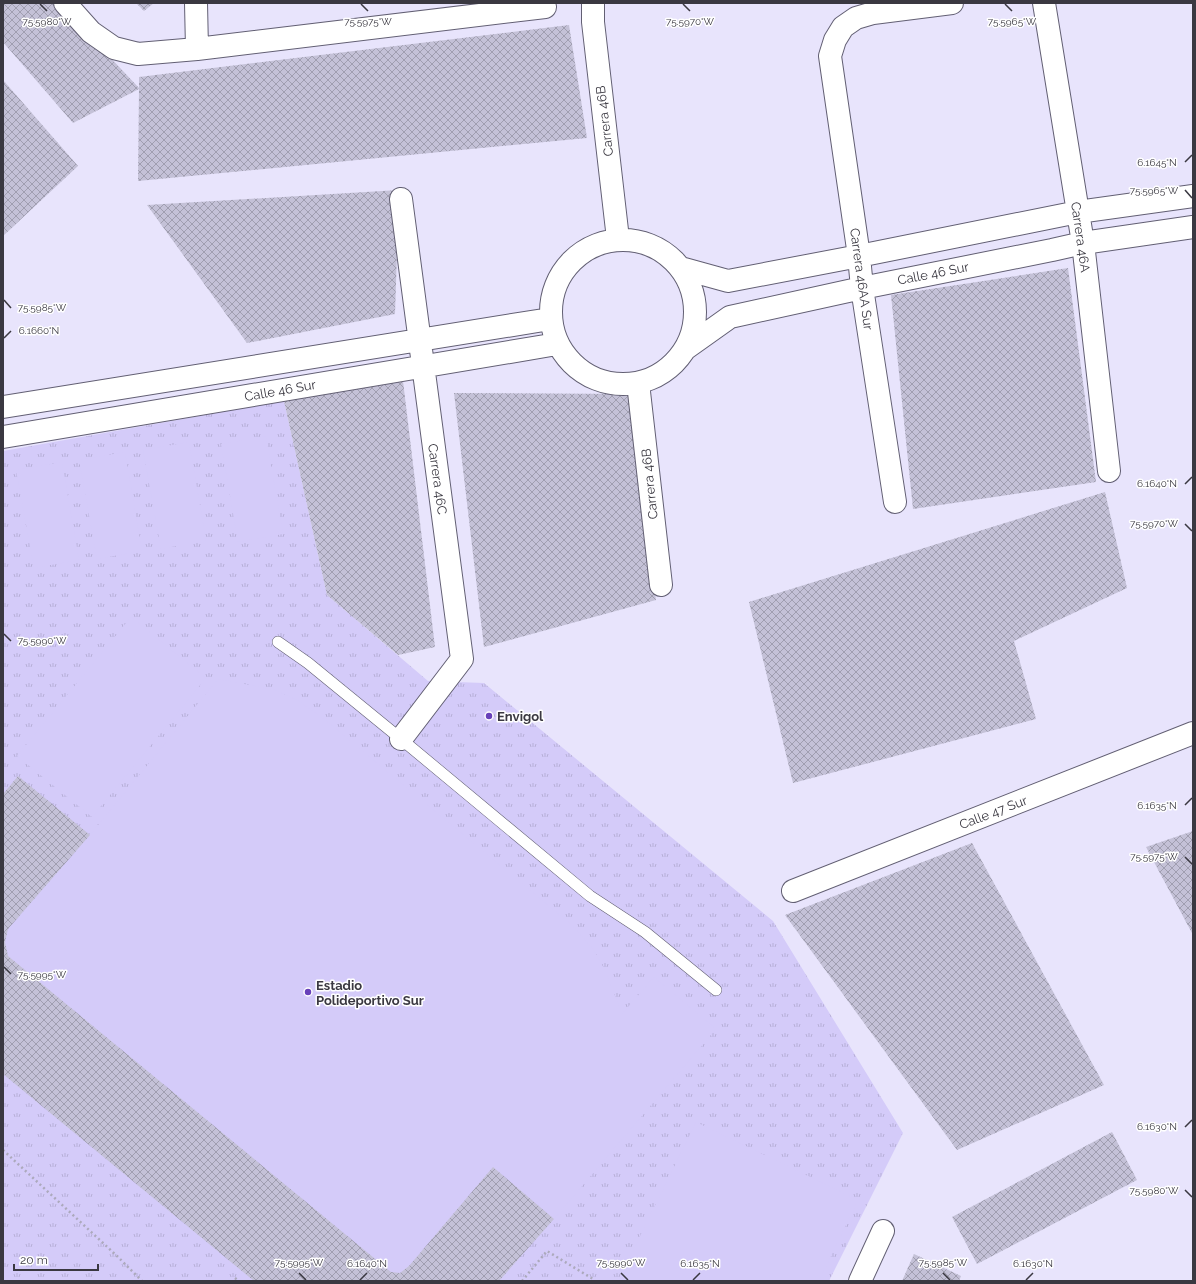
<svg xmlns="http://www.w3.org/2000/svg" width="1196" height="1284" font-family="Raleway,sans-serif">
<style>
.park{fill:url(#park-tufts)}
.pitch{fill:#d4cbf9}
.building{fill:url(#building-cross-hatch)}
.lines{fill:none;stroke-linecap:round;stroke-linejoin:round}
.lane-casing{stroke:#625f73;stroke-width:12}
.street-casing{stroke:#625f73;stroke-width:24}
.path{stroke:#aca9bc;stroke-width:2.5;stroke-dasharray:2 3;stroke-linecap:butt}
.lane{stroke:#fff;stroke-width:11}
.street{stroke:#fff;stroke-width:22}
.ticks{fill:none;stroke:#3a3841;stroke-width:1.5}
.poi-dot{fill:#6841ba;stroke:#fff;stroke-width:1.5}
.labels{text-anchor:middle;stroke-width:3;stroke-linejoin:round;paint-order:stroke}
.street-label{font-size:13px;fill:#3a3841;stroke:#fff}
.poi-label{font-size:13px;font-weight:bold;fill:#3a3841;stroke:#fff;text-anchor:start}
.ticks-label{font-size:10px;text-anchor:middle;fill:#3a3841;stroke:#fff;stroke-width:3;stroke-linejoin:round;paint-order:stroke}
</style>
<defs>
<pattern id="park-tufts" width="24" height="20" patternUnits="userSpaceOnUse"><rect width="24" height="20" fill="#d4cbf9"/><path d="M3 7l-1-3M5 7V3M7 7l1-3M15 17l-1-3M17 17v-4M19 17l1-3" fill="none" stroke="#b7afd7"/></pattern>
<pattern id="building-cross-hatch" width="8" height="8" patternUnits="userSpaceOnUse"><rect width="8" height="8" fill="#c4c1d7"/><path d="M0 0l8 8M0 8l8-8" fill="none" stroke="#a09eb0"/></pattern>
</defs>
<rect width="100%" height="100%" fill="#e8e4fc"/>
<path class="park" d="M284 401 327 595 428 681 484 683 773 921 903 1133 829 1281H3V451Z"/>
<path class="pitch" d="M266 436 283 534 238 542 221 444Z
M189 442 206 540 161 549 143 450Z
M125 452 142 551 97 559 79 460Z
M62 462 79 560 34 568 16 470Z
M131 617 206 678 92 817 17 756Z
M218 679 275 690 297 700 324 719 572 925 593 949 605 970 622 1014 654 977 716 1029 554 1219 499 1281H254L3 1074V794L18 776 90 835Z
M696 1122 858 1200 819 1281H618Z"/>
<path class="building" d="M3 3H59L139 88V77L569 25 587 138 138 181 139 89 73 123 3 42Z
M136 3H154L144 11Z
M3 80 78 166 3 236Z
M399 190 395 314 247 343 147 205Z
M1068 268 1096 482 913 509 891 295Z
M403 381 435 647 398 655 327 595 284 401Z
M454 393 628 394 656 600 484 647Z
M1105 492 1127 588 1014 641 1036 719 793 783 749 602Z
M18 776 90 835 8 929 5 942 8 956 391 1272 400 1273 409 1266 493 1167 554 1219 499 1281H254L3 1074V794Z
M1193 831V935L1146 847Z
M972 843 1104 1085 957 1150 785 915Z
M1112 1132 1137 1180 977 1264 952 1217Z
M914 1254 961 1276 959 1281H902Z"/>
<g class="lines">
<defs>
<path id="lane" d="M278 642 308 663 401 739 590 896 645 932 716 990"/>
<path id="street" d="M65 3 91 32 114 48 138 54 197 49
M196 3 197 49 545 7
M593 3V22L618 239
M1044 3 1083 243 1109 471
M551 312a72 72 0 1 1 144 0a72 72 0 1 1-144 0Z
M681 268 728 281 859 256 1078 212 1193 196
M685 349 730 317 862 288 1052 250 1083 243 1193 227
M638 383 661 585
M3 407 550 319
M3 437 557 344
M895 502 862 288 859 256 830 56 835 40 843 27 856 18 873 13 952 3
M401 739 462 659 401 199
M793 891 1193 733
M860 1281 883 1231"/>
</defs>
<use href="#lane" class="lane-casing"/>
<use href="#street" class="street-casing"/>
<path class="path" d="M3 1150 117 1256 142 1281
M235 1278 239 1281
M522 1281 547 1251 593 1279 592 1281"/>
<use href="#lane" class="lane"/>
<use href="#street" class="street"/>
</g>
<path class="ticks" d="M40 4 47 11M361 4 368 11M683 4 690 11M1005 4 1012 11M1185 162 1192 155M1185 190 1192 198M4 300 11 308M4 338 11 331M1185 484 1192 477M1185 524 1192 531M4 634 11 641M1185 805 1192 798M1185 857 1192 864M4 967 11 974M1185 1127 1192 1120M1185 1190 1192 1197M299 1273 306 1280M621 1273 628 1280M943 1273 950 1280M360 1280 367 1273M693 1280 700 1273M1026 1280 1033 1273"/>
<g class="poi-dot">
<circle cx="489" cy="716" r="4"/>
<circle cx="308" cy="992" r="4"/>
</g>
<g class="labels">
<g class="street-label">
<text transform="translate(604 121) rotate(-97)" y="5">Carrera 46B</text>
<text transform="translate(1081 237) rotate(82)" y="5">Carrera 46A</text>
<text transform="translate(933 273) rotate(-11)" y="5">Calle 46 Sur</text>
<text transform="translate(862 279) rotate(82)" y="5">Carrera 46AA Sur</text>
<text transform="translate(280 390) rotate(-10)" y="5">Calle 46 Sur</text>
<text transform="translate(438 479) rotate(82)" y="5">Carrera 46C</text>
<text transform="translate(649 484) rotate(-96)" y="5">Carrera 46B</text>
<text transform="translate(993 812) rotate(-21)" y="5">Calle 47 Sur</text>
</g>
<g class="poi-label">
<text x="497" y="721">Envigol</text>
<text x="316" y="990">Estadio<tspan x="316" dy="15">Polideportivo Sur</tspan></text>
</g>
</g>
<g class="ticks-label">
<text x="47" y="25">75.5980°W</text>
<text x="368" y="25">75.5975°W</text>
<text x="690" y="25">75.5970°W</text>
<text x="1012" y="25">75.5965°W</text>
<text x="1157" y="166">6.1645°N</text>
<text x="1154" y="194">75.5965°W</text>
<text x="42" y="311">75.5985°W</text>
<text x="39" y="334">6.1660°N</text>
<text x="1157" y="487">6.1640°N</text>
<text x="1154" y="527">75.5970°W</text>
<text x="42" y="644">75.5990°W</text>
<text x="1157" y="809">6.1635°N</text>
<text x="1154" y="860">75.5975°W</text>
<text x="42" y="978">75.5995°W</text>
<text x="1157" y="1130">6.1630°N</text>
<text x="1154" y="1194">75.5980°W</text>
<text x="299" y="1266">75.5995°W</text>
<text x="621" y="1266">75.5990°W</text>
<text x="943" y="1266">75.5985°W</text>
<text x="367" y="1267">6.1640°N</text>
<text x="700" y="1267">6.1635°N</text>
<text x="1033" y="1267">6.1630°N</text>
</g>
<rect width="1196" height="1284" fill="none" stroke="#3a3841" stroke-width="8"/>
<path d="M14 1264v6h84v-6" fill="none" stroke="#3a3841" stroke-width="2"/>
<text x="20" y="1264" font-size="12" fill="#3a3841" stroke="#ffffff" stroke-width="3" paint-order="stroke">20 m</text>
</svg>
